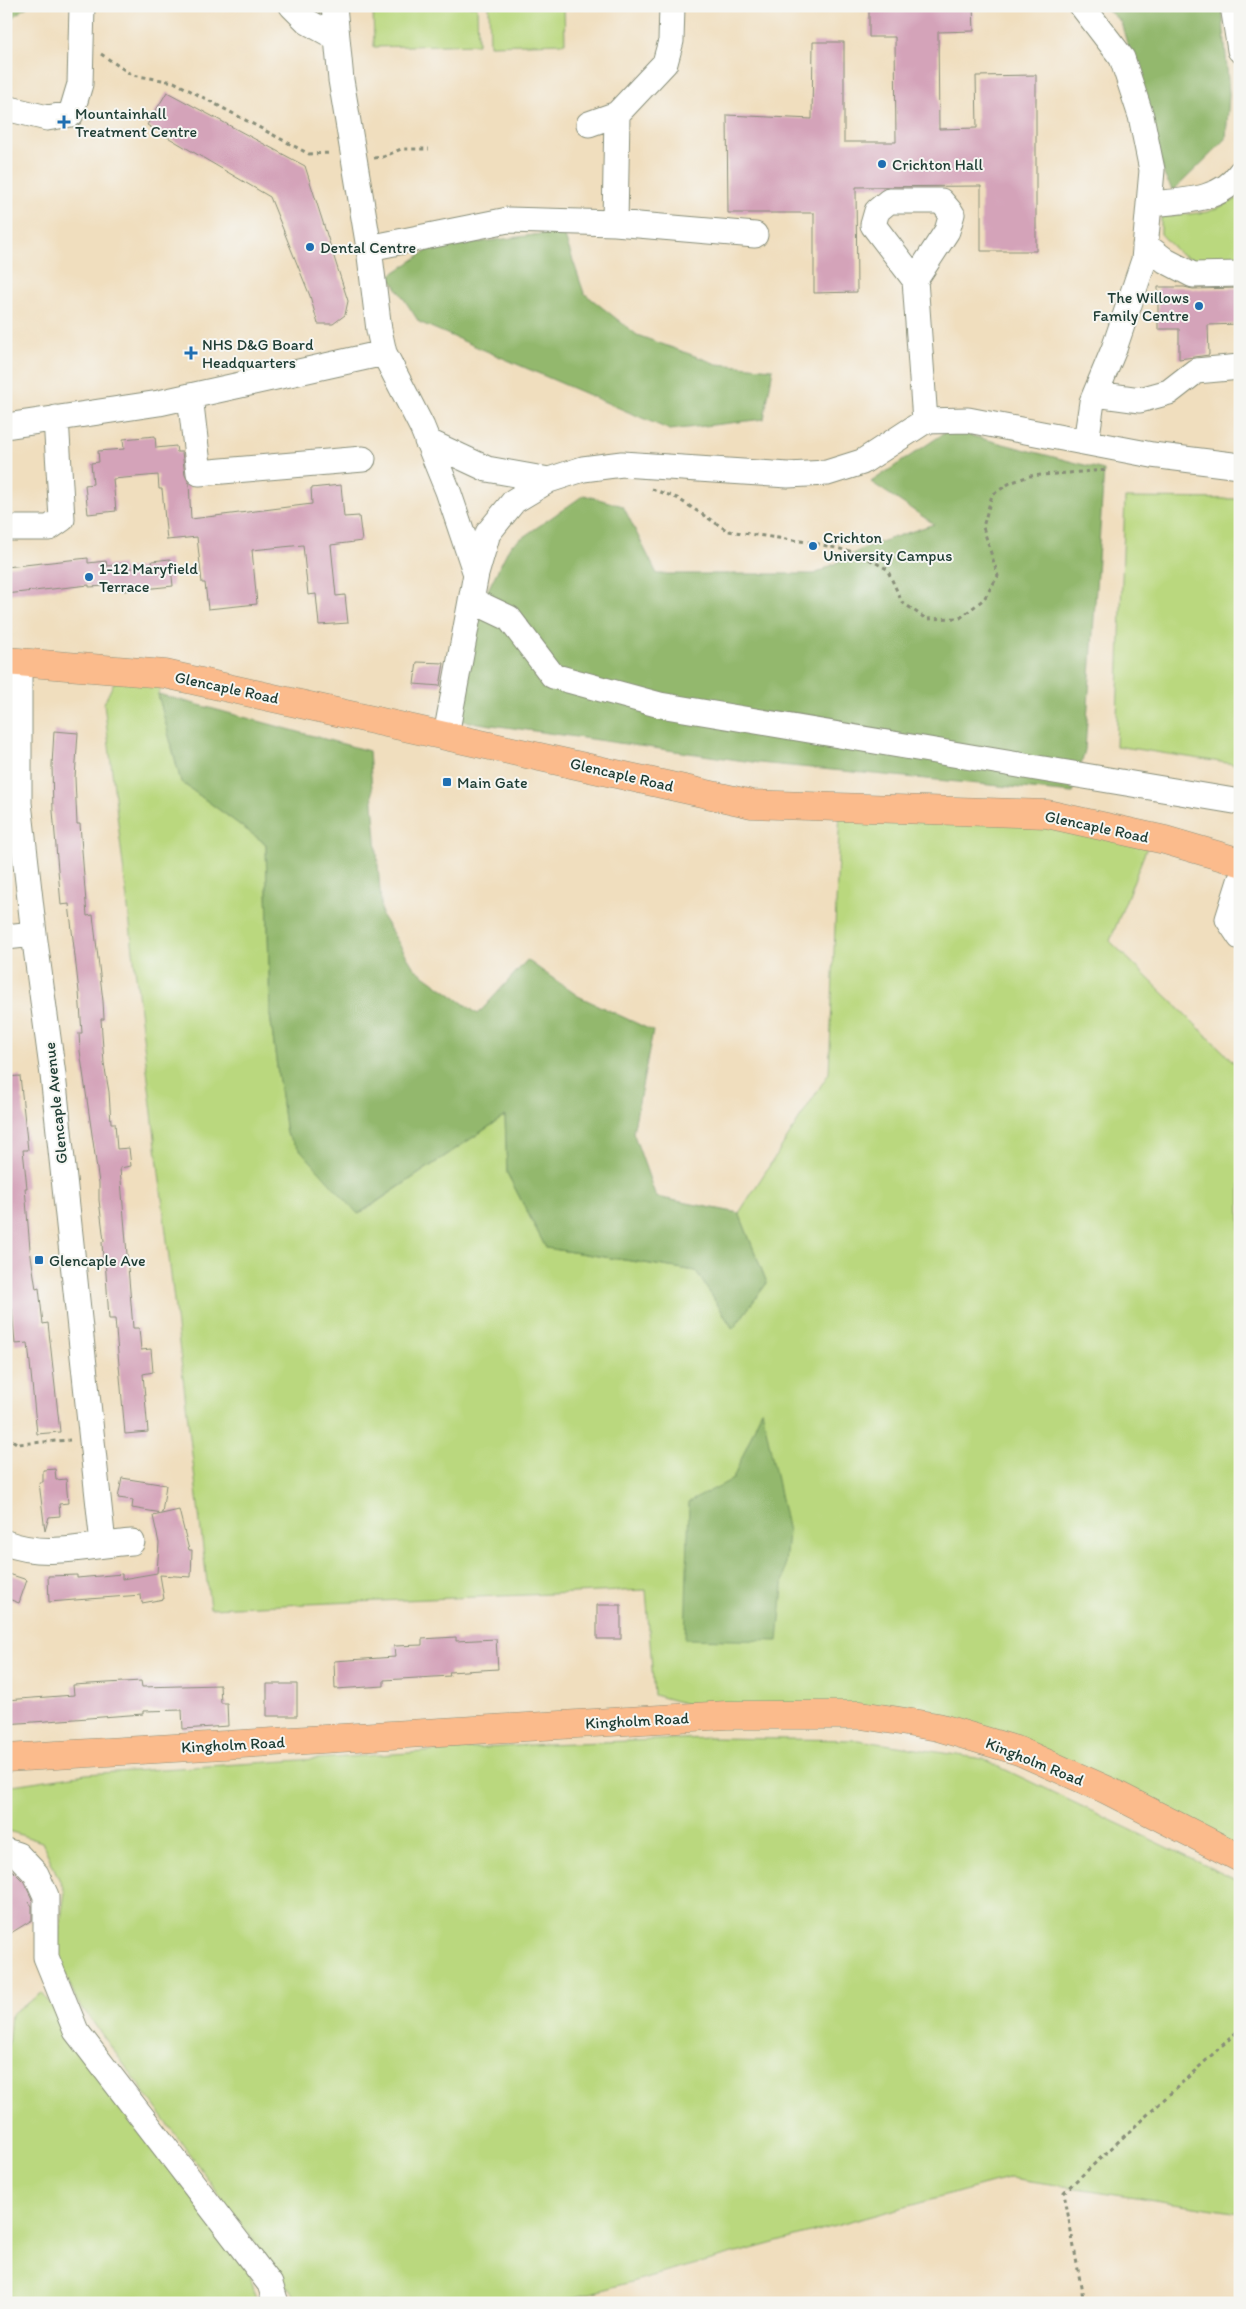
<svg xmlns="http://www.w3.org/2000/svg" width="1246" height="2309" font-family="Itim,sans-serif">
<style>
.green{fill:#bad87e;stroke:#6c8a59}
.forest{fill:#93b86d;stroke:#597a50}
.building{fill:#d4a3b9}
.lines{fill:none;stroke-linecap:round;stroke-linejoin:round}
.minor-casing{stroke:#888e79;stroke-width:27}
.major-casing{stroke:#888e79;stroke-width:29}
.path{stroke:#888e79;stroke-width:3;stroke-dasharray:4 4;stroke-linecap:butt}
.minor{stroke:#fff;stroke-width:25}
.major{stroke:#fbbb8c;stroke-width:28}
.poi-dot{fill:#1f6fb2;stroke:#f6f6f2;stroke-width:2}
.labels{text-anchor:middle;stroke-width:4;stroke-linejoin:round;paint-order:stroke}
.poi-label{font-size:16px;fill:#1f3d34;stroke:#f6f6f2;text-anchor:start}
.street-label{font-size:16px;fill:#1f3d34;stroke:#f6f6f2}
</style>
<rect width="100%" height="100%" fill="#f6f6f2"/>
<filter id="ink" filterUnits="userSpaceOnUse"><feTurbulence type="fractalNoise" baseFrequency=".02" numOctaves="2"/><feDisplacementMap in="SourceGraphic" scale="10" xChannelSelector="R" yChannelSelector="G"/><feConvolveMatrix kernelMatrix="1 2 1 2 8 2 1 2 1" color-interpolation-filters="sRGB"/></filter>
<filter id="wash" filterUnits="userSpaceOnUse"><feTurbulence type="fractalNoise" baseFrequency=".0096" numOctaves="4" result="noise"/><feDisplacementMap in="SourceGraphic" scale="20" xChannelSelector="R" yChannelSelector="G"/><feGaussianBlur stdDeviation="1.12" result="paint"/><feColorMatrix in="noise" values="0 0 0 0 0 0 0 0 0 0 0 0 0 0 0 0 0 1.4 0 .05"/><feComposite in="paint" operator="in"/></filter>
<g filter="url(#wash)">
<rect width="100%" height="100%" fill="#f0debe"/>
<path class="green" d="M373 6H477L478 44 374 47Z
M489 6H564L565 43 490 45Z
M1240 195V262L1202 263 1180 254 1161 234V217L1208 212 1237 199Z
M1125 498 1240 499V765L1116 746Z
M120 670 165 674 158 694 181 782 266 844 270 1015 286 1133 359 1214 505 1116 507 1173 546 1248 696 1271 733 1329 767 1283 739 1213 829 1073 840 807 1151 837 1110 941 1240 1068V1858L938 1727 727 1715 654 1695 646 1590 210 1608 104 703Z
M710 1738 858 1740 983 1759 1240 1882V2213L1011 2178 554 2303H299L76 1999 56 1952 65 1892 42 1842 6 1830V1786L86 1774 547 1744Z
M42 1993 250 2275 257 2303H12L6 2293V2067L11 2014Z"/>
<path class="forest" d="M6 6H28L12 18 6 17Z
M1103 6H1222L1229 94 1226 139 1173 191 1165 177 1121 22Z
M563 231 584 293 637 335 717 364 773 369 764 419 670 430 419 322 389 276 430 249Z
M949 430 1104 470 1085 750 1073 793 759 763 457 720 464 637 510 546 584 495 623 506 657 574H815L868 546 934 524 871 482Z
M158 694 369 751 382 916 414 968 478 1014 527 960 578 996 653 1031 633 1132 656 1197 739 1213 767 1283 733 1329 696 1271 546 1248 507 1173 505 1116 358 1214 286 1134 270 1015 266 844 181 782Z
M762 1409 788 1532 778 1641 685 1639 689 1502 733 1479Z"/>
<g id="blocks">
<path class="building" d="M869 6H973L974 31 938 32 939 129 977 128 976 76 1036 75V251H981V186L856 187 857 292 814 293V213H728L727 115 812 119 813 42H844V142H896L895 37H869Z
M167 92 305 166 348 301 345 315 333 324H318L310 296 270 197 147 125Z
M1158 287H1184L1193 289 1240 288V324L1208 325 1209 355 1179 359V329H1158Z
M155 436 156 448 176 446 177 452H182L185 475 189 483 191 519 312 504 311 488 341 485 344 517 359 516 362 541 331 545 336 596 345 595 348 623 319 625 316 594 308 595 303 545 252 550 257 604 208 609 205 583H202L197 537 167 540 162 489H159L158 475 113 479 116 511 88 514 85 485 93 484 91 463 99 462 98 451 124 449 123 439Z
M88 558V563L106 561 107 566 123 564V569L153 566 152 561 170 559 173 586 124 591V588L107 589V586L89 587V585L6 594V567Z
M417 662 444 663 440 686 414 684Z
M54 731 78 733 75 778 77 824H80L87 916 93 915 103 1001 104 1019H101L104 1063 109 1092 111 1123H115L117 1149 129 1148 131 1166 120 1168 133 1328H139L141 1350 151 1349 153 1372 143 1374 148 1432 125 1434 115 1319H109L105 1259H103L102 1242 104 1241 99 1200V1183L80 1051 79 1033H82L79 992 69 904 61 905 53 811 52 765Z
M20 1076 28 1150H23L27 1188H25L30 1249 36 1289 39 1288 43 1324 48 1323 60 1432 37 1434 28 1343 15 1344 12 1309H6V1077Z
M55 1469 56 1480 66 1479 68 1503 59 1504 60 1516 49 1517 45 1531 39 1482H43V1470Z
M122 1478 166 1485 162 1513 132 1508 133 1500 118 1498Z
M179 1510 189 1550H192L191 1577 160 1575 164 1599 142 1603 141 1595 49 1602 48 1576 77 1575V1578L122 1574V1579L157 1573 159 1543 153 1516Z
M6 1573 27 1580 19 1603 6 1598Z
M597 1605H621V1639H597Z
M456 1637V1641L496 1639 498 1669 449 1672 450 1676 384 1680V1686L335 1689 334 1661 395 1657 394 1646 422 1645V1639Z
M141 1681 142 1687 220 1685 221 1703H227L228 1726 183 1729 182 1710 143 1711V1714L6 1724V1700L74 1695 73 1685Z
M267 1684H297V1716H267Z
M11 1869 24 1882 32 1899 29 1902 32 1906V1920L6 1936V1872Z"/>
</g>
</g>
<g filter="url(#ink)">
<use href="#blocks" fill-opacity="0" stroke="#888e79" stroke-width="1"/>
<g class="lines">
<defs>
<path id="minor" d="M292 6 308 22 337 38
M334 6 341 80 369 248 379 330 384 353 422 427 448 491 476 574
M1082 6 1122 58 1141 116 1152 170 1144 260 1114 349 1092 402 1086 442
M1233 6 1240 50
M6 108 47 118 71 114 80 84 82 6
M589 124 617 114 665 63 671 41 672 6
M1149 204C1180 201 1221 202 1240 173
M615 223 617 114
M1145 245 1166 261 1193 275 1240 274
M369 248 508 220 615 223 755 235
M915 280 873 225 877 211 889 201H941L952 214 947 231 915 280 925 421
M1096 394 1140 400 1169 392 1196 371 1240 367
M190 396 199 473 363 459
M6 426 159 403 384 353
M427 441 487 469 549 480
M6 528H49L62 519 56 418
M471 600 509 618 553 676 660 705 1240 802
M19 662V803L34 934 53 1075 103 1544
M446 735 476 574 488 533 514 501 549 480 583 469 622 464 788 475 827 473 862 462 925 421 968 420 1152 455 1240 466
M1240 881 1228 919 1240 937
M6 937 34 934
M6 1543C47 1559 90 1545 132 1542
M6 1851 18 1855 36 1874 46 1896V1957L76 2031 270 2284 276 2303"/>
<path id="major" d="M6 661 165 674 752 804 1047 814 1165 840 1240 862
M6 1758 727 1715H861L938 1727 1019 1751 1107 1790 1240 1858"/>
</defs>
<use href="#minor" class="minor-casing"/>
<use href="#major" class="major-casing"/>
<path class="path" d="M101 54 132 75 174 82 309 154 332 153
M374 158 383 157 401 149H429
M652 489 677 498 728 531 814 543 858 553 887 569 902 602 926 619 960 618 984 599 998 576 983 527 992 495 1010 483 1029 476 1106 470
M6 1436 18 1444 70 1440
M1084 2303 1064 2192 1240 2029"/>
<use href="#minor" class="minor"/>
<use href="#major" class="major"/>
</g>
</g>
<g class="poi-dot">
<path d="M61.5 114.5h5v5h5v5h-5v5h-5v-5h-5v-5h5z"/>
<circle cx="882" cy="164" r="5"/>
<circle cx="310" cy="247" r="5"/>
<circle cx="1199" cy="306" r="5"/>
<path d="M188.5 345.5h5v5h5v5h-5v5h-5v-5h-5v-5h5z"/>
<circle cx="813" cy="546" r="5"/>
<circle cx="89" cy="577" r="5"/>
<rect x="442" y="777" width="10" height="10" rx="2.5"/>
<rect x="34" y="1255" width="10" height="10" rx="2.5"/>
</g>
<g class="labels">
<g class="poi-label">
<text x="75" y="119">Mountainhall<tspan x="75" dy="18">Treatment Centre</tspan></text>
<text x="892" y="170">Crichton Hall</text>
<text x="320" y="253">Dental Centre</text>
<text x="1189" y="303" text-anchor="end">The Willows<tspan x="1189" dy="18">Family Centre</tspan></text>
<text x="202" y="350">NHS D&amp;G Board<tspan x="202" dy="18">Headquarters</tspan></text>
<text x="823" y="543">Crichton<tspan x="823" dy="18">University Campus</tspan></text>
<text x="99" y="574">1-12 Maryfield<tspan x="99" dy="18">Terrace</tspan></text>
<text x="457" y="788">Main Gate</text>
<text x="49" y="1266">Glencaple Ave</text>
</g>
<g class="street-label">
<text transform="translate(227 687) rotate(12)" y="6">Glencaple Road</text>
<text transform="translate(622 774) rotate(13)" y="6">Glencaple Road</text>
<text transform="translate(1097 826) rotate(12)" y="6">Glencaple Road</text>
<text transform="translate(55 1103) rotate(-96)" y="6">Glencaple Avenue</text>
<text transform="translate(637 1720) rotate(-3)" y="6">Kingholm Road</text>
<text transform="translate(233 1744) rotate(-3)" y="6">Kingholm Road</text>
<text transform="translate(1035 1761) rotate(22)" y="6">Kingholm Road</text>
</g>
</g>
<rect width="1246" height="2309" fill="none" stroke="#f6f6f2" stroke-width="25"/>
</svg>
